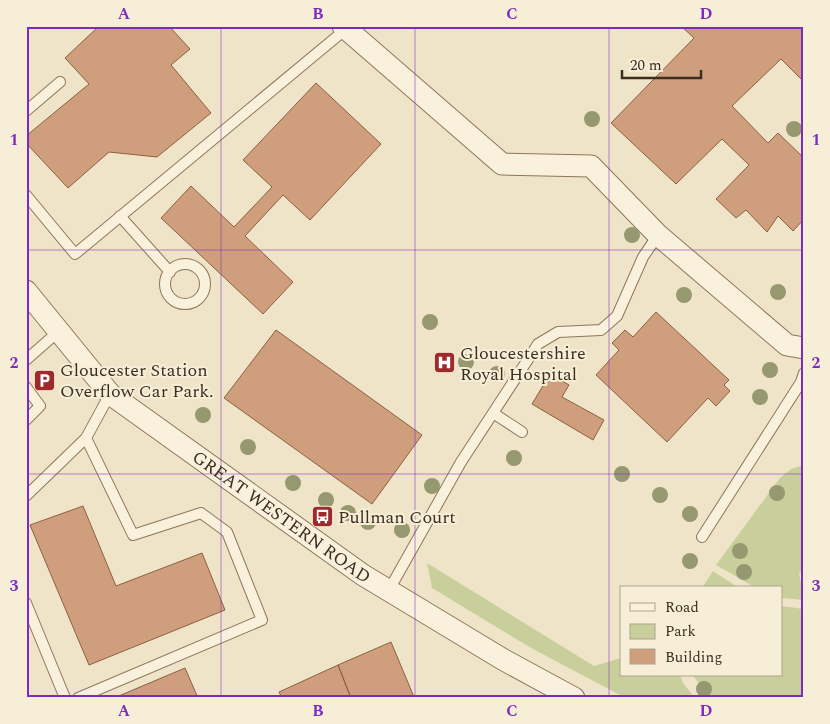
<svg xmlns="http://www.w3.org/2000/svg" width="830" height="724" font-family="Spectral,serif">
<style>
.green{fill:#c9cf9b}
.building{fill:#cf9f7d;stroke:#8d5f41}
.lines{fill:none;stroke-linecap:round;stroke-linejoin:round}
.service-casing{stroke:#8d765c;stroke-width:12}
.minor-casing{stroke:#8d765c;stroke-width:23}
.service{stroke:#faf1dc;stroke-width:10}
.minor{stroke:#faf1dc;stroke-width:21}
.tree{fill:#96986f}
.grid{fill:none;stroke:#7b2cbf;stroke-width:1;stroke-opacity:0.55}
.labels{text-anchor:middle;stroke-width:4;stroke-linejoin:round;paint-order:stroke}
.poi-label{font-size:18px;fill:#3d2e20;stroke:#f7eed8;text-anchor:start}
.street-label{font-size:18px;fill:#3d2e20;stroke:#f7eed8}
.neatline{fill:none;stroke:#7b2cbf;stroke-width:2}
.grid-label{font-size:16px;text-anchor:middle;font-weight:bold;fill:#7b2cbf}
</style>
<rect width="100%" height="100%" fill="#f0e4c8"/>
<path class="green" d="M804 465V572L799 573 804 600 781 598V588H756L716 565 780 478 791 469Z
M427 563 594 666 621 658V675H680L683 683 695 698H628L620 695 531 648 432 588Z
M713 571 739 588H702Z
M781 606 804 609V698H709L693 675H781Z"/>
<path class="building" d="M99 26H169L190 49 171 65 211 113 157 157 109 152 68 188 26 143V136L89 84 65 58Z
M681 26H804V82L781 59 732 106 768 143 778 133 804 158V219L793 231 778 216 767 232 746 210 736 218 716 199 749 165 722 139 676 184 611 123 694 38Z
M316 83 381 144 310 220 283 195 245 236 293 282 263 314 161 218 191 186 234 227 272 187 243 160Z
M656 312 729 380 724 385 730 391 716 406 708 398 667 442 596 375 619 350 612 343 625 330 633 337Z
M276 330 422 435 372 504 224 398Z
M550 374 569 385 562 397 604 420 593 440 532 404Z
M83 506 116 586 202 553 225 610 89 665 30 525Z
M391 642 414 697 351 698 338 665Z
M338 665 351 698H282L279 692Z
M185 668 198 698H114Z"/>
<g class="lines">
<defs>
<path id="service" d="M26 111 60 82
M26 195 75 254 346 29
M120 216 170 272
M165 284a20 20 0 1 1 40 0a20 20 0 1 1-40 0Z
M26 360 59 331
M26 387 40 406 26 420
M493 413 522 432
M26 496 86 438 110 394
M702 537 801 382 804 373
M389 590 461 462 538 344 558 332 601 330 617 316 643 257 658 235
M26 603 65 698
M78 698 262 620 227 532 201 513 133 535 86 438"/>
<g id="minor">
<path d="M343 26 502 164 591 166 658 235 787 345 804 348"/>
<path id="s1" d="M26 291 110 394 363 575 504 660 574 698"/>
</g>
</defs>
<use href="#service" class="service-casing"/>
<use href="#minor" class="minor-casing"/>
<use href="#service" class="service"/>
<use href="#minor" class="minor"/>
</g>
<g class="tree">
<circle cx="592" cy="119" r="8"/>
<circle cx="794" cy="129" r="8"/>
<circle cx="632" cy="235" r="8"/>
<circle cx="778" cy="292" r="8"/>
<circle cx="684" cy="295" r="8"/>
<circle cx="430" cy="322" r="8"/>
<circle cx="466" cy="362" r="8"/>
<circle cx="770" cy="370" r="8"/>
<circle cx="497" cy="374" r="8"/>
<circle cx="760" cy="397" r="8"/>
<circle cx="203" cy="415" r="8"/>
<circle cx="248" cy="447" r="8"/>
<circle cx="514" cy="458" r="8"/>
<circle cx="622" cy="474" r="8"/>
<circle cx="293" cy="483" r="8"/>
<circle cx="432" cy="486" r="8"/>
<circle cx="777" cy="493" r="8"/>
<circle cx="660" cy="495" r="8"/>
<circle cx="326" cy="500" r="8"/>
<circle cx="348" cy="513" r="8"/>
<circle cx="690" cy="514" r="8"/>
<circle cx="368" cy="522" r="8"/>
<circle cx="402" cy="530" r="8"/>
<circle cx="740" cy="551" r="8"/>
<circle cx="690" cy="561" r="8"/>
<circle cx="744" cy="572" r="8"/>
<circle cx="704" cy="689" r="8"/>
</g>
<path class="grid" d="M221 26V698M415 26V698M609 26V698M26 250H804M26 474H804"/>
<defs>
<symbol id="hospital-square" viewBox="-11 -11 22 22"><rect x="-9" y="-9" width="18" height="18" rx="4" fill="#9e2a2b" stroke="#f7eed8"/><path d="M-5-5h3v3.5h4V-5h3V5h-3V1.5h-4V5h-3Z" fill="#fff"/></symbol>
<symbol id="parking-square" viewBox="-11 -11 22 22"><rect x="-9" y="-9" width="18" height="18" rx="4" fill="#9e2a2b" stroke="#f7eed8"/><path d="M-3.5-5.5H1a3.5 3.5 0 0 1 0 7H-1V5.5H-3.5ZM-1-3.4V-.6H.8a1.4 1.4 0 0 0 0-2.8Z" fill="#fff"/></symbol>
<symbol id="bus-square" viewBox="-11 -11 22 22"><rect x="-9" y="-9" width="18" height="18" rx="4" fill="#9e2a2b" stroke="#f7eed8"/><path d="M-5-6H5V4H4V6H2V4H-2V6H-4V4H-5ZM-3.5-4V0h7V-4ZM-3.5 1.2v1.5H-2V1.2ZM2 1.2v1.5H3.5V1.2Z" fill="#fff"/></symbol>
</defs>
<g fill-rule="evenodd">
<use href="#hospital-square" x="432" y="350" width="25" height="25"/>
<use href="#parking-square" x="32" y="368" width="25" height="25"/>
<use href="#bus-square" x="310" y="504" width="25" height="25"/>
</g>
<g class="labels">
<g class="poi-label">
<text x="460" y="359">Gloucestershire<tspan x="460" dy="21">Royal Hospital</tspan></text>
<text x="60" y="376">Gloucester Station<tspan x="60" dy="21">Overflow Car Park.</tspan></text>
<text x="338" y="523">Pullman Court</text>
</g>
<g class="street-label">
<text dy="6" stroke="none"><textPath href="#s1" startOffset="344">GREAT WESTERN ROAD</textPath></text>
</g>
</g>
<rect width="830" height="724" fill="none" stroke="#f7eed8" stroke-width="55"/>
<rect x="620" y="586" width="162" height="90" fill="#f7eed8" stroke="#ada18e"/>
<rect x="630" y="603" width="25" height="8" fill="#faf1dc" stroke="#ada18e"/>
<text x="665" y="612" font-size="15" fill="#3d2e20">Road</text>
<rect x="630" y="624" width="25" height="15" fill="#c9cf9b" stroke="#ada18e"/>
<text x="665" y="636" font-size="15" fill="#3d2e20">Park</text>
<rect x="630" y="649" width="25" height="15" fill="#cf9f7d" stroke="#ada18e"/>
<text x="665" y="662" font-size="15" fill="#3d2e20">Building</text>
<path d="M622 70v8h79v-8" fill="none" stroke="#3d2e20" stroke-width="2.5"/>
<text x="630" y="70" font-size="15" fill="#3d2e20" stroke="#f7eed8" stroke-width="4" paint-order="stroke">20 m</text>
<rect x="28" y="28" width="774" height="668" class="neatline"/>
<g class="grid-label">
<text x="124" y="19">A</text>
<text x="318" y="19">B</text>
<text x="512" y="19">C</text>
<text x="706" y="19">D</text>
<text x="14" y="145">1</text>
<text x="816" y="145">1</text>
<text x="14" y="368">2</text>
<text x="816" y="368">2</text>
<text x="14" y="591">3</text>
<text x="816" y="591">3</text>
<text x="124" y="716">A</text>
<text x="318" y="716">B</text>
<text x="512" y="716">C</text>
<text x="706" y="716">D</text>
</g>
</svg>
